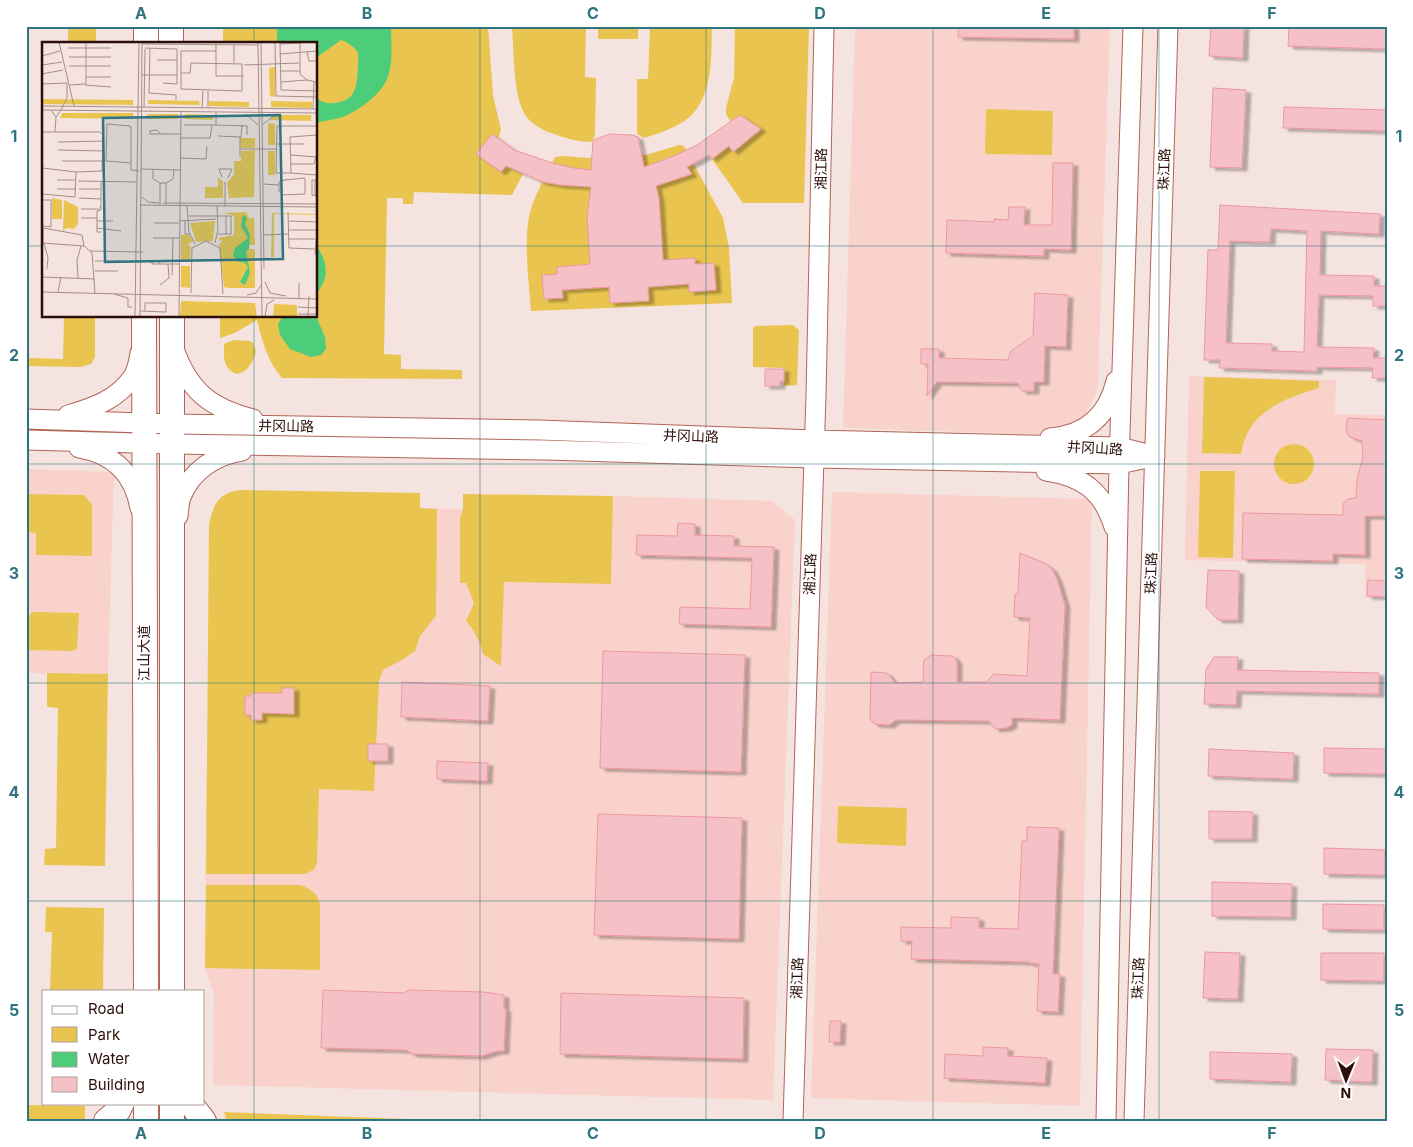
<svg xmlns="http://www.w3.org/2000/svg" width="1413" height="1147" font-family="Inter,'Noto Sans SC',sans-serif">
<style>
.built{fill:#f9d3cb}
.green{fill:#e9c550}
.water{fill:#4dcc7a}
.building{fill:#f6c1c6;stroke:#ec97a1;fill-rule:evenodd;filter:url(#shadow)}
.lines{fill:none;stroke-linecap:round;stroke-linejoin:round}
.minor-casing{stroke:#b16556;stroke-width:21}
.major-casing{stroke:#b16556;stroke-width:26}
.minor{stroke:#fff;stroke-width:19}
.major{stroke:#fff;stroke-width:24}
.grid{fill:none;stroke:#2e7481;stroke-width:1;stroke-opacity:0.55}
.labels{text-anchor:middle;stroke-width:4;stroke-linejoin:round;paint-order:stroke}
.street-label{font-size:14px;fill:#2d0f09;stroke:#fff}
.inset-road{fill:none;stroke:#a58e89;stroke-width:1}
.view{fill:#2e7481;fill-opacity:0.15;stroke:#2e7481;stroke-width:2.5}
.inset-edge{fill:none;stroke:#2d0f09;stroke-width:2.5}
.neatline{fill:none;stroke:#2e7481;stroke-width:2}
.grid-label{font-size:16px;text-anchor:middle;font-weight:bold;fill:#2e7481}
</style>
<defs>
<filter id="shadow"><feDropShadow dx="5" dy="3" stdDeviation="1" flood-color="#0004"/></filter>
</defs>
<rect width="100%" height="100%" fill="#f5e3df"/>
<path class="built" d="M855 26H1110L1098 384 1095 397 1084 417 1056 435 843 428Z
M1189 376 1336 380 1335 414 1387 415V598L1365 597V564L1185 560Z
M26 469 114 472 108 674 26 673Z
M832 492 1092 499 1080 1106 811 1098Z
M613 496 772 501 795 520 773 1100 213 1085 214 994 205 968 206 785 269 505 612 512Z"/>
<path class="green" d="M68 26H96V44H68Z
M223 26H488L493 95 501 130 498 139 492 134 476 154 501 172 506 166 523 174 512 195 414 192 413 204H403V198H387L384 354 401 355V369L462 370V379L282 378C268 362 262 341 257 320L235 333 220 338V316H316V44H223Z
M512 26H586L585 77 596 78 595 136 591 142C579 142 568 139 557 135 544 131 529 124 523 111 513 91 514 49 512 26Z
M598 26H638V39H598Z
M650 26H712C711 58 714 102 683 122 671 129 658 134 644 138L637 134V79H648Z
M735 26H809L804 203H743L712 159 729 146 733 151 761 130 740 115 731 122 726 114V108L734 78Z
M986 109 1053 111 1052 155 985 154Z
M679 145 684 146 723 218 729 248 732 303 531 311C529 281 522 234 532 206 538 189 547 173 555 157L563 156 588 158 646 155Z
M64 316H95V357L91 364 80 367 26 366V358L63 359Z
M793 325 799 330 797 385 784 386V368L753 367V328L755 326Z
M234 340 250 341 253 343 256 351C254 361 248 372 237 374 222 368 224 357 224 344Z
M1204 377 1319 381V388C1292 396 1256 408 1245 439 1243 444 1242 449 1241 454L1202 453Z
M1274 464a20 20 0 1 1 40 0a20 20 0 1 1-40 0Z
M1200 471H1235L1233 558 1198 557Z
M242 490 420 493V508L437 509 436 616 420 636 415 651 402 660 383 670 379 681 374 791 319 789 317 863 314 870 304 874H206L209 524C214 503 219 492 242 490Z
M26 494 84 495 92 504V556L36 555V533L26 532Z
M463 494 613 496 611 584 504 582 501 666 483 654C480 640 475 632 466 621L474 603 466 583H460V519L463 509Z
M35 612 79 613 77 649 72 651 26 650C26 640 26 621 31 613Z
M47 673 108 674 105 866 44 865 45 849 56 848 58 708 47 707Z
M838 806 907 808 906 846 837 843Z
M206 885H300C310 888 317 893 320 904V970L205 968Z
M46 907 104 908 103 991H50L52 932H45Z
M26 1105 85 1106V1121H26Z
M224 1112 405 1119V1120L227 1121Z"/>
<path class="water" d="M277 26H391C391 41 393 58 389 73 385 92 360 110 343 117 334 120 325 120 316 123V97C321 102 327 104 334 103 357 101 357 85 358 66 358 61 359 55 357 51 353 46 347 42 341 40L316 58V44H277Z
M316 245C328 262 330 278 316 294Z
M283 316H316L325 337 326 349 321 355 311 357 290 349 280 335 278 324Z"/>
<path class="building" d="M958 26H1074V39L958 37Z
M1211 26H1244L1243 58 1209 56Z
M1289 26 1387 27V49L1288 46Z
M1213 88 1246 90 1242 168 1210 167Z
M1284 107 1387 110V131L1283 128Z
M740 115 761 129 733 152 729 146 712 159 709 155 687 167 692 174 656 186 659 198 663 260 695 258V264L714 263 716 290 689 292V284L648 287 649 301 610 303 609 287 562 290 563 298 544 299 542 275 557 274V267L590 264 587 216 591 187 560 185 543 182 506 166 501 172 476 154 492 134 514 150 552 163 574 168 591 170 593 140 610 134 632 135 638 137 644 167 674 156 697 145Z
M1053 163H1073L1071 250 1044 249V256L946 253 947 220 994 222V219L1008 220 1009 207H1025L1024 225H1052Z
M1220 205 1380 214 1379 234 1321 231 1320 275 1374 276V286H1387V306H1373V296L1319 295 1317 347 1374 348 1373 358H1387V378H1372L1373 368 1317 367V371L1219 368 1220 360H1204L1208 250H1218ZM1271 229 1307 231 1304 352 1272 351V344L1226 343 1230 241 1270 242Z
M1035 293 1068 295 1066 347 1045 346 1044 382H1034V391H1022L1018 383 937 382 927 396 928 364H921V349H939V358L1008 360 1011 351 1033 336Z
M765 369H784V381H780V386H765Z
M1348 418 1387 420V516H1365V555L1333 554V561L1242 559 1243 513 1343 515V504L1348 499 1356 498 1357 479 1363 457 1362 441 1350 437 1347 433 1346 426Z
M678 523 695 524V535L734 536V546L774 547 771 627 679 624 680 607 750 609 752 558 636 555 637 535 677 536Z
M1020 553 1044 563 1052 569 1057 579 1065 605 1060 720 1012 718V725L1006 728 995 729 989 721 896 720 889 725 874 724 870 718 871 672 887 673 895 683 923 682 924 660 931 655 953 656 957 661V682H986L994 674 1027 676 1030 618 1014 617 1015 594H1018Z
M1208 570 1239 571 1238 620H1218L1206 607Z
M1368 580 1387 581V597L1367 596Z
M603 651 745 655 741 772 600 768Z
M1214 657H1238L1237 670 1379 673V694L1237 691 1236 705 1204 704 1206 669Z
M402 682 490 686 488 721 401 717Z
M282 688H294V714L262 713V720H251V715H245V696H251V693H282Z
M368 744H388V761H368Z
M1324 748 1387 749V774L1324 773Z
M1209 749 1294 753 1293 779 1208 776Z
M437 761 488 763 487 781 437 779Z
M1209 811 1253 812 1252 839H1209Z
M598 814 742 818 739 939 594 935Z
M1027 827 1059 828 1053 974H1060L1058 1012 1037 1011 1039 964 1029 963V962L911 959 912 941H901V927L951 928V917L979 918V928L1018 929 1022 841H1027Z
M1324 848 1385 850V875L1324 874Z
M1212 882 1292 884 1291 917 1212 916Z
M1323 904 1384 905V930L1323 929Z
M1205 952 1240 953 1238 999 1203 998Z
M1321 953H1384V981L1321 980Z
M323 990 403 993 410 990 483 992 504 995V1009H506L504 1051H497L482 1056 413 1054 406 1050 321 1048Z
M561 993 744 998 743 1059 560 1054Z
M830 1021H841L840 1042H829Z
M983 1047 1008 1048V1056L1047 1058 1045 1083 944 1078 945 1054 983 1056Z
M1326 1049 1373 1050 1372 1082 1325 1080Z
M1210 1052 1292 1054 1291 1082 1210 1079Z"/>
<g class="lines">
<defs>
<path id="minor" d="M174 349C189 391 210 408 253 419
M68 415C93 408 119 399 134 375 137 369 139 360 140 353
M26 419 172 424 539 430 814 440 1119 447 1155 456
M1050 438C1086 435 1108 416 1116 381
M26 440 173 444 545 450 814 458 1119 464 1152 457
M79 448C114 454 134 474 140 508
M1046 471C1082 476 1103 491 1114 527
M178 516C179 510 179 502 181 497 191 471 215 455 242 451
M793 1121 816 395 824 26
M1106 1121 1119 464 1133 26
M1134 1121 1168 26"/>
<path id="major" d="M171 26V44
M146 44V26
M144 316 146 991
M172 316V991
M190 1103 204 1121
M106 1121 118 1111 122 1103
M146 1121V1103
M172 1121V1103"/>
</defs>
<use href="#minor" class="minor-casing"/>
<use href="#major" class="major-casing"/>
<use href="#minor" class="minor"/>
<use href="#major" class="major"/>
</g>
<path class="grid" d="M254 26V44M480 26V1121M706 26V1121M933 26V1121M1159 26V1121M26 246H44M316 246H1387M254 316V1121M26 464H1387M26 683H1387M26 901H1387"/>
<g class="labels">
<g class="street-label">
<text transform="translate(821 169) rotate(-89)" y="5">湘江路</text>
<text transform="translate(1164 169) rotate(-88)" y="5">珠江路</text>
<text transform="translate(286 426) rotate(1)" y="5">井冈山路</text>
<text transform="translate(691 436) rotate(2)" y="5">井冈山路</text>
<text transform="translate(1095 448) rotate(3)" y="5">井冈山路</text>
<text transform="translate(1151 573) rotate(-88)" y="5">珠江路</text>
<text transform="translate(810 574) rotate(-88)" y="5">湘江路</text>
<text transform="translate(144 653) rotate(-90)" y="5">江山大道</text>
<text transform="translate(797 978) rotate(-88)" y="5">湘江路</text>
<text transform="translate(1138 978) rotate(-88)" y="5">珠江路</text>
</g>
</g>
<g transform="translate(42 42)">
<rect width="275" height="275" fill="#f5e3df"/>
<path d="M233 25V55L228 54 227 26ZM0 57 91 58V63L0 62ZM106 58 157 59 158 63 106 62ZM167 59 207 60V65L167 64ZM229 59 270 60V66L229 65ZM20 71H91V77L18 76ZM105 72H136V77H105ZM143 72 171 73V78L142 77ZM231 73H269V79L228 78ZM226 81 233 82V103H226ZM198 96H213V106H199ZM213 108 212 155 187 156 185 141 192 132V119H199V109ZM226 109H233V133H226ZM176 135 181 140V156H163V145H176ZM10 156 20 158V177H10ZM22 158 36 165V182L32 187 24 186 21 189ZM204 170 208 177 212 175 213 203H207V207H213V246H186L182 245 177 202 180 199 175 196 192 193V174L182 171ZM230 171 275 172V173L232 172V215H229ZM173 179 171 199 154 200 148 181ZM139 193H147L151 199 145 203 149 204 148 218H139ZM139 224H148V246L139 245ZM139 259 213 261 215 275H138ZM232 262 255 263V274L231 275Z" fill="#e9c550"/>
<path d="M201 173 205 176 203 182 208 193 207 207 204 209 208 231 203 243 198 240 206 225 203 221 193 219 191 212 193 206 206 196 199 184Z" fill="#4dcc7a"/>
<path class="inset-road" d="M17 0 32 64M216 0 220 275M219 0 222 227M233 0 234 54 275 55M238 0 239 48 275 49M258 0V32L265 38 275 40M100 2 216 3M174 2V34H202M192 2V21M238 2 258 1M26 6H69M108 6 107 51 134 53V58M265 10 267 19H275M238 12 275 9M0 14 18 9M27 15H69M115 18H135M0 23 20 20M202 23 257 21M27 24H69M238 29H258M139 31H148L149 21 200 22V49L139 47V9H174M0 32 21 28M100 33H135V7L103 6M44 35H69M239 40 265 38M121 41 135 42V33M0 42 25 41V56L19 68 14 75 9 68M28 43 44 42V0M43 43 69 45M0 64 275 67M102 65 103 7M160 66 161 49M166 66V49M271 67 272 40M0 68 275 71M204 72 216 83M221 82 234 72M142 83H174V70M174 83 205 84V93M275 84H235L234 131H249L248 95 275 93M0 90H58L61 93 60 129 34 130 33 155 0 152M13 90 14 75M119 92 115 88 108 89V92H138M176 94 199 95 200 83M198 95V115M138 96H168L170 83M16 100 61 99M234 102H262M198 107H234M16 108 61 109M249 113 274 115 272 122H249M138 116 164 117 165 104M20 119H61M89 121 64 119 65 82 88 84 89 86V128L97 129M0 126 34 130M99 127 138 128M111 127V137L118 141M249 131 275 133M180 135 177 127H190L186 136M15 138H34M273 138V154M275 138H270V153L275 154M36 139 95 140M59 140V164L55 169 59 168V164M183 140V164M124 141 131 137 132 128M221 142 237 143M15 147H34M37 147H59M237 150V140L243 138M240 153 263 152V136L242 138M100 155 106 160 117 161M37 156 59 157M0 158H9V185L0 184M121 161 275 162M98 163 275 165M118 164V141H124V163M145 164 147 190 153 202M39 167H55M55 169V190H59M246 170 247 206 273 207M147 174H189V192H176M184 174V192M39 176H55M143 178V192H148M55 179H71M137 179 174 177M247 179 275 180M112 181H137M1 186V201L42 204 50 211 53 251M1 186 40 193 42 204M55 186 79 189M247 188H275M222 193 246 192M111 196H137M246 197H273M2 201 6 216 5 227M173 201 176 187 175 164M48 209 101 210M273 213 275 189M53 219H79M118 222 116 219 110 220V222H137M53 229H76M130 233 131 196M0 235 53 237M36 236 35 218 39 204M223 240 228 251 244 254M118 243 127 236 126 222M0 250 275 257M16 250 19 235M149 251 150 206 164 199 178 206 181 252M72 252 86 256V265H90M205 253 214 251 219 243M257 257V241M256 265 275 266M98 269 124 270V261H103V269M256 272H275M93 275 97 0M98 275 100 0M137 275 139 69M223 275 225 262 232 258M266 275 267 254"/>
<path class="view" d="M238 73 241 217 63 220 61 76Z"/>
<rect width="275" height="275" class="inset-edge"/>
</g>
<rect width="1413" height="1147" fill="none" stroke="#ffffff" stroke-width="55"/>
<rect x="42" y="990" width="162" height="115" fill="#ffffff" stroke="#ab9f9d"/>
<rect x="52" y="1006" width="25" height="8" fill="#ffffff" stroke="#ab9f9d"/>
<text x="88" y="1014" font-size="15" fill="#2d0f09">Road</text>
<rect x="52" y="1027" width="25" height="15" fill="#e9c550" stroke="#ab9f9d"/>
<text x="88" y="1040" font-size="15" fill="#2d0f09">Park</text>
<rect x="52" y="1052" width="25" height="15" fill="#4dcc7a" stroke="#ab9f9d"/>
<text x="88" y="1064" font-size="15" fill="#2d0f09">Water</text>
<rect x="52" y="1077" width="25" height="15" fill="#f6c1c6" stroke="#ab9f9d"/>
<text x="88" y="1090" font-size="15" fill="#2d0f09">Building</text>
<g transform="translate(1346 1080) rotate(181)" stroke="#ffffff" stroke-width="4" paint-order="stroke">
<path d="M0-4L9 19L0 12L-9 19Z" fill="#2d0f09"/>
<text y="-8" font-size="14" font-weight="bold" text-anchor="middle" fill="#2d0f09">N</text>
</g>
<rect x="28" y="28" width="1358" height="1092" class="neatline"/>
<g class="grid-label">
<text x="141" y="19">A</text>
<text x="367" y="19">B</text>
<text x="593" y="19">C</text>
<text x="820" y="19">D</text>
<text x="1046" y="19">E</text>
<text x="1272" y="19">F</text>
<text x="14" y="142">1</text>
<text x="1399" y="142">1</text>
<text x="14" y="361">2</text>
<text x="1399" y="361">2</text>
<text x="14" y="579">3</text>
<text x="1399" y="579">3</text>
<text x="14" y="798">4</text>
<text x="1399" y="798">4</text>
<text x="14" y="1016">5</text>
<text x="1399" y="1016">5</text>
<text x="141" y="1139">A</text>
<text x="367" y="1139">B</text>
<text x="593" y="1139">C</text>
<text x="820" y="1139">D</text>
<text x="1046" y="1139">E</text>
<text x="1272" y="1139">F</text>
</g>
</svg>
